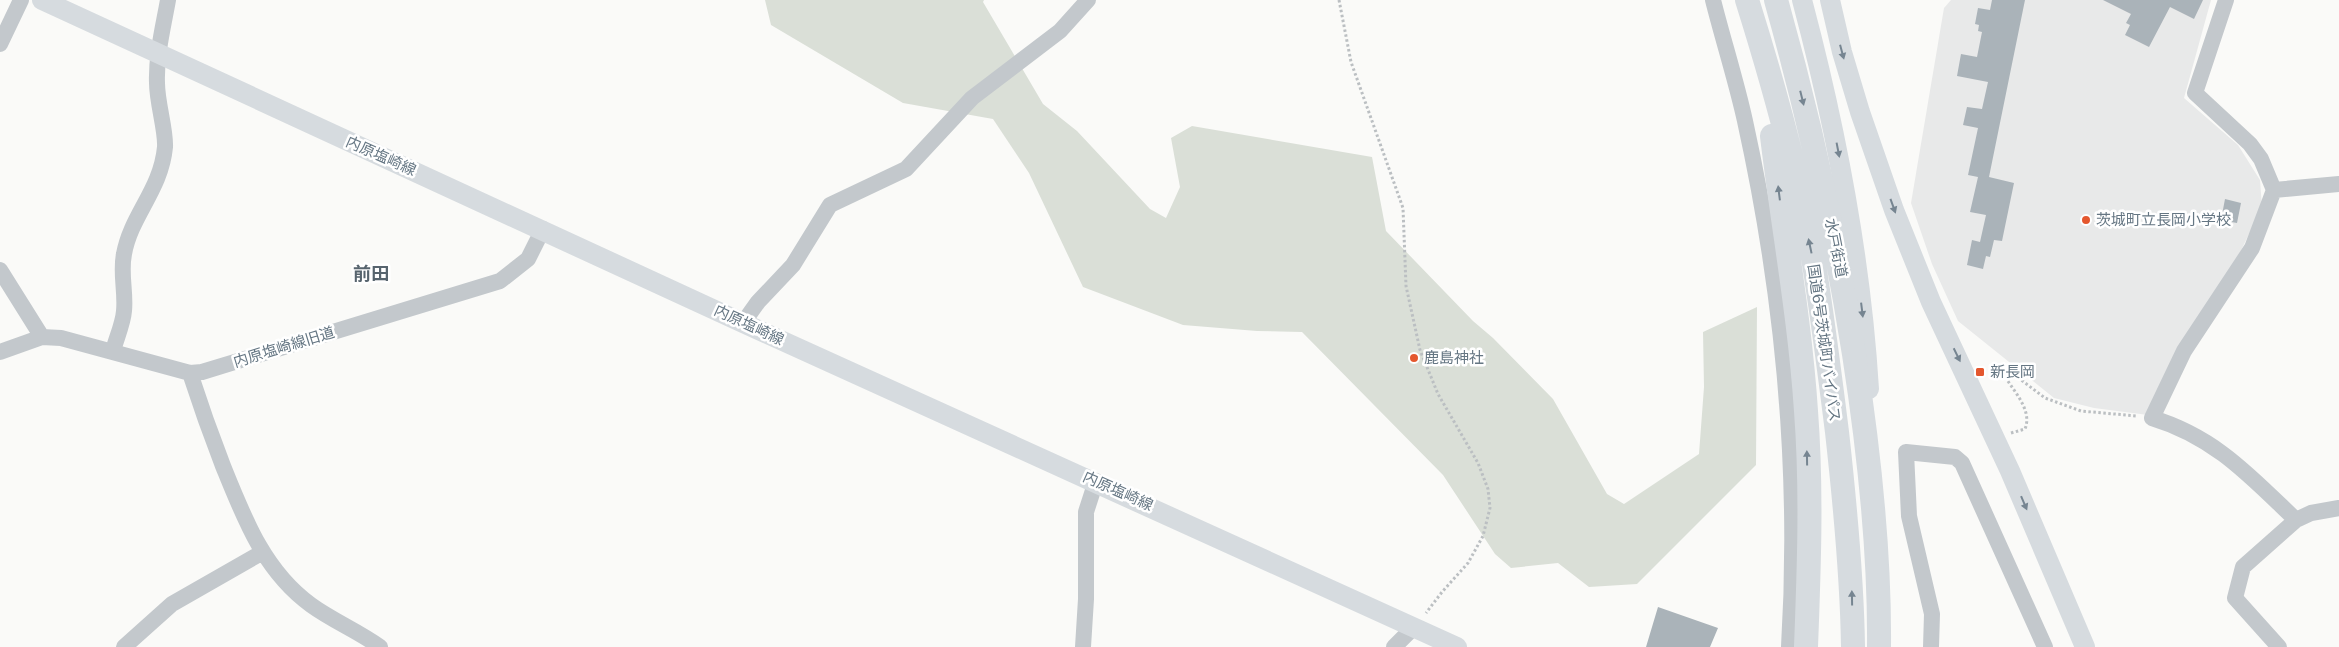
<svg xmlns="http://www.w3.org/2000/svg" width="2339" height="647" font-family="'Public Sans','Noto Sans JP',sans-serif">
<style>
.built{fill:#e8e9e9}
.green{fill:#dadfd7}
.building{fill:#aab3b9}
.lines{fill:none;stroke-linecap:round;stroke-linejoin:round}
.path{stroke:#bbbfc2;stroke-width:3;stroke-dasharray:2.5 2.5;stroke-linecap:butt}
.minor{stroke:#c3c8cc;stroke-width:16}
.major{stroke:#d6dbdf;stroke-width:20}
.highway{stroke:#d6dbdf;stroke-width:24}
.oneway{fill:#768591}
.poi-dot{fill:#e4572e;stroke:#fff;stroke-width:2}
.labels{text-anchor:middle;stroke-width:5;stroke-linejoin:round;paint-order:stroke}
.street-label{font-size:15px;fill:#657683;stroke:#fff}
.poi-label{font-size:15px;fill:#657683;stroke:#fff;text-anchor:start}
.quarter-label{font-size:18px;font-weight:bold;fill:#57646e;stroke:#fff}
</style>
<rect width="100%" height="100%" fill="#fafaf8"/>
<path class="built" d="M1951 0H2211L2184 98 2238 145 2260 180 2262 207 2233 267 2148 415 2094 408 2054 398 1958 321 1932 264 1911 203 1944 8Z"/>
<path class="green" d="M765 0H984L983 2 1043 104 1077 131 1150 209 1166 218 1180 187 1171 138 1192 126 1372 157 1386 231 1473 321 1493 338 1553 399 1607 494 1624 504 1699 454 1704 387 1703 332 1757 307 1756 465 1637 584 1589 587 1558 563 1511 568 1495 554 1443 475 1302 332 1257 331 1183 325 1083 287 1029 173 993 119 903 103 771 25Z"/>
<path class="building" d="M1992 0H2025L1989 177 2014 183 2002 241 1994 240 1990 257 1986 256 1983 269 1967 265 1972 240 1980 242 1986 215 1970 212 1978 177 1968 175 1978 128 1963 125 1967 107 1982 109 1988 82 1957 76 1961 54 1977 57 1982 32 1978 31 1979 25 1975 24 1978 8 1990 10Z
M2103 0H2203L2194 19 2170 7 2149 47 2125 35 2130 25 2126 23 2131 14Z
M2225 199 2241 203 2237 223 2221 220Z
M1658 607 1718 628 1710 647H1646Z"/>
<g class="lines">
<path class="path" d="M1339 0 1351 62 1403 208 1406 286 1420 350 1438 394 1478 463 1488 489 1490 508 1483 536 1468 563 1442 592 1426 613
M2011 433 2025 429C2033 409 2012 390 2003 373L2008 370 2045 398 2081 411 2137 416"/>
<path class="minor" d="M1713 0C1723 40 1736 80 1745 121 1783 294 1800 469 1789 647
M2226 0 2195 93 2250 144 2261 159 2274 190 2339 184
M0 44 21 0
M2274 190 2252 248 2184 351 2152 418C2215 437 2250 476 2296 520
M0 270 42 337
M743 323 758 302 793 265 830 205 906 169 972 98 1060 31 1088 0
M113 351C116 339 123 324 124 311 126 292 120 273 124 254 131 215 161 190 165 147 166 130 157 103 157 83 156 55 163 28 168 0
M0 352 42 337 61 338 190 373 202 372 500 281 528 259 543 229
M190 373C200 404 211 435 223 466 244 518 264 571 311 605 333 621 358 631 380 647
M124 647 172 604 263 552
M1083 647 1086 599V512L1096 481
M1394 647 1414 627
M1931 647 1932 614 1909 516 1906 452 1955 457 1962 463 2045 647
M2279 647 2235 598 2243 567 2296 520 2311 513 2339 508"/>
<path class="major" d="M42 0 743 323 1457 647
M1802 0C1836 128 1861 257 1869 389
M1830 0 1842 52 1860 112 1894 210 1931 302 2010 471 2085 647"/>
<path class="highway" d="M1747 0C1774 86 1799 175 1814 264 1823 320 1830 376 1837 432 1845 504 1852 575 1853 647
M1776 0C1809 117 1835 234 1854 354 1869 451 1880 548 1879 647
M1772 136C1783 228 1800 319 1806 411 1812 490 1809 569 1806 647"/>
</g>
<defs><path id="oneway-solid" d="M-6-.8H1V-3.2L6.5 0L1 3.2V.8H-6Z" transform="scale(1.25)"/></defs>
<g class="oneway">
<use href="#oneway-solid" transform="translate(1842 52) rotate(75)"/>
<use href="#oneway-solid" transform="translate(1802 98) rotate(76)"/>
<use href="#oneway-solid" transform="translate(1838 150) rotate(79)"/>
<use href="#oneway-solid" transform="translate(1779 193) rotate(-97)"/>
<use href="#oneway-solid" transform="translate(1893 206) rotate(70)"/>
<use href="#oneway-solid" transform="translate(1810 246) rotate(-102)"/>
<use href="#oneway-solid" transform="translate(1862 310) rotate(83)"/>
<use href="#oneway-solid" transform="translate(1957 355) rotate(64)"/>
<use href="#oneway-solid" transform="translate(1807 458) rotate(-91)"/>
<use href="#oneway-solid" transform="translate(2024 503) rotate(67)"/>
<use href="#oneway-solid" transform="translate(1852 598) rotate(-91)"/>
</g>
<g class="poi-dot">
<circle cx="2086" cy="220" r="5"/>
<circle cx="1414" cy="358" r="5"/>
<rect x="1975" y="367" width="10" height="10" rx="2.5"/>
</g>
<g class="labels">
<g class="street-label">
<text transform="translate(381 156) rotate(24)" y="5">内原塩崎線</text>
<text transform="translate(1836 248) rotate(79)" y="5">水戸街道</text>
<text transform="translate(749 325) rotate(25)" y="5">内原塩崎線</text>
<text transform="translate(1824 343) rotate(82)" y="5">国道6号茨城町バイパス</text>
<text transform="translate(284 347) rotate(-17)" y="5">内原塩崎線旧道</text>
<text transform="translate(1118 491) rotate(24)" y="5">内原塩崎線</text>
</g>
<g class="poi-label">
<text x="2096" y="225">茨城町立長岡小学校</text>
<text x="1424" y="363">鹿島神社</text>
<text x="1990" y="377">新長岡</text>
</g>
<g class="quarter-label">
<text x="371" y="280">前田</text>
</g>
</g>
</svg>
